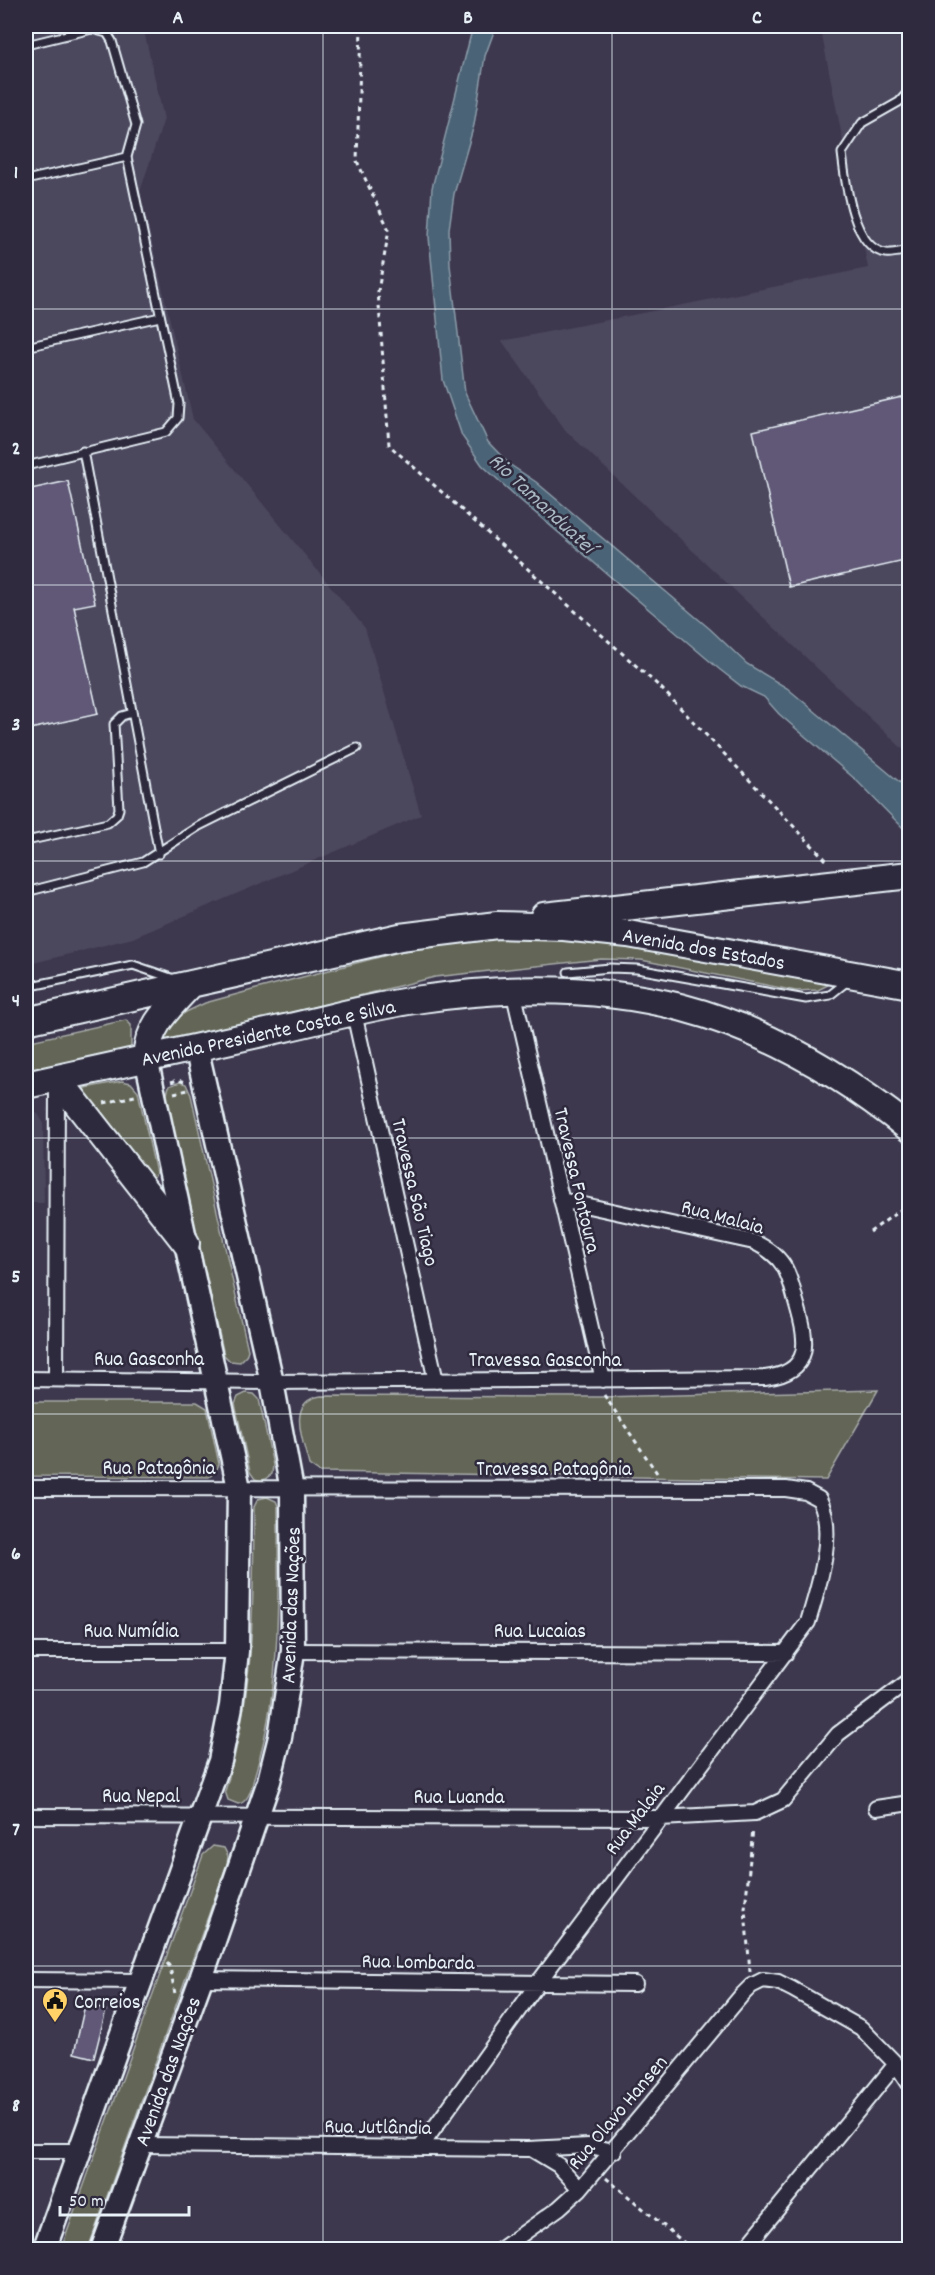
<svg xmlns="http://www.w3.org/2000/svg" width="935" height="2275" font-family="Dekko,sans-serif">
<style>
.built{fill:#4b465d}
.green{fill:#636557;stroke:#a6aba8;stroke-width:1.5}
.water{fill:#4c6476;stroke:#8a9caa;stroke-width:1.5}
.building{fill:#605976;stroke:#e8f1f8;stroke-width:1.5}
.lines{fill:none;stroke-linecap:round;stroke-linejoin:round}
.lane-casing{stroke:#e8f1f8;stroke-width:11}
.street-casing{stroke:#e8f1f8;stroke-width:18}
.primary-casing{stroke:#e8f1f8;stroke-width:27}
.highway-casing{stroke:#e8f1f8;stroke-width:30}
.path{stroke:#e8f1f8;stroke-width:3;stroke-dasharray:4.5 4.5;stroke-linecap:butt}
.lane{stroke:#2f2a3d;stroke-width:7}
.street{stroke:#2f2a3d;stroke-width:14}
.primary{stroke:#2f2a3d;stroke-width:22}
.highway{stroke:#2f2a3d;stroke-width:26}
.grid{fill:none;stroke:#e8f1f8;stroke-width:1.5;stroke-opacity:0.55}
.labels{text-anchor:middle;stroke-width:5;stroke-linejoin:round;paint-order:stroke}
.street-label{font-size:21px;fill:#e8f1f8;stroke:#2f2a3d}
.poi-label{font-size:21px;fill:#e8f1f8;stroke:#2f2a3d;text-anchor:start}
.water-label{font-size:22px;font-style:italic;fill:#aab9c4;stroke:#2f2a3d}
.neatline{fill:none;stroke:#e8f1f8;stroke-width:2}
.grid-label{font-size:20px;text-anchor:middle;font-weight:bold;fill:#e8f1f8}
</style>
<rect width="100%" height="100%" fill="#3e384e"/>
<filter id="ink" filterUnits="userSpaceOnUse"><feTurbulence type="fractalNoise" baseFrequency=".0167" numOctaves="2"/><feDisplacementMap in="SourceGraphic" scale="12" xChannelSelector="R" yChannelSelector="G"/><feConvolveMatrix kernelMatrix="1 2 1 2 8 2 1 2 1" color-interpolation-filters="sRGB"/></filter>
<g filter="url(#ink)">
<path class="built" d="M26 26H143L164 119 140 192 193 419 365 628 421 815 133 938 26 965Z
M820 26H909V755L566 431 502 341 868 268Z
M32 1111 38 1114 43 1122 44 1203H26V1112Z"/>
<path class="green" d="M533 936 629 945 825 981 828 985 818 990 796 991 641 960 601 959 435 977 169 1043 165 1038 176 1018 186 1012 205 1003 260 988 422 946 479 939Z
M126 1020 131 1025V1050L26 1073V1042Z
M122 1081 131 1083 138 1091 156 1173 154 1177 151 1178 82 1093 85 1088Z
M180 1082 186 1084 191 1095 248 1350 246 1356 240 1362 230 1361 224 1355 166 1098 169 1086Z
M878 1390 826 1480 319 1472 309 1465C304 1443 285 1401 321 1396L600 1397Z
M246 1393 254 1394 259 1399 273 1465 272 1474 262 1481 255 1479 250 1472 235 1404 238 1397Z
M26 1402H197L207 1408 219 1464 216 1471 209 1477 26 1476Z
M267 1497 276 1501 278 1506C278 1596 282 1687 255 1774 252 1785 250 1802 238 1804L228 1800 225 1791C255 1693 253 1608 254 1507L258 1499Z
M213 1846 224 1848 228 1856 227 1864 88 2249H61L203 1855Z"/>
<path class="water" d="M473 26H496L485 56 474 125 454 194 449 229 450 265 465 393 488 442 509 464 536 482 710 629 747 664 787 688 903 785 909 793V834L855 779 779 714 764 697 741 686 719 669 519 499 482 465 462 436 443 380 429 237 432 188Z"/>
<path class="building" d="M902 397 909 429V560L789 587 753 431Z
M68 481 95 603 74 607 98 714 26 730V490Z
M85 2005 106 2010 94 2058 74 2053Z"/>
<g class="lines">
<defs>
<path id="lane" d="M26 45 92 29 107 33 112 41 136 125 127 157
M910 90 899 102 862 123 842 153C845 178 852 249 886 253 893 254 902 251 910 250
M26 180 127 157 179 404 178 418 166 432 26 466
M26 347 160 317
M83 451 159 854
M26 841 108 823 117 815 119 809 114 724 122 716 132 713
M26 892 143 862 199 826 357 748
M568 972 610 968 637 969 806 999 830 995 849 980
M26 987 133 965 174 979"/>
<path id="street" d="M513 990 603 1380
M354 1013 436 1381
M26 1379 272 1382 765 1378C814 1372 807 1340 797 1305 793 1292 791 1277 783 1265 776 1254 766 1248 754 1242L561 1200
M56 1379 57 1081
M26 1488 786 1489 806 1492 819 1499C837 1531 818 1589 808 1622L538 1983 420 2148
M26 1651H237
M293 1651 786 1653
M876 1808 910 1803
M26 1816 660 1818 755 1813 783 1800 838 1734 910 1680
M201 1979 635 1984
M26 1980 142 1981
M141 2145 528 2149 589 2146 614 2151
M533 2150 558 2165 580 2189
M26 2151H79
M500 2250 559 2208 580 2189 741 1996 751 1986 763 1980 778 1982 792 1989 861 2028 896 2064 910 2085
M744 2250 896 2064"/>
<path id="primary" d="M44 2250 220 1761 231 1706 237 1651 239 1488 146 1058
M102 2250 201 1979 269 1781 280 1737 293 1651 292 1490 272 1382 196 1047"/>
<path id="highway" d="M544 916 910 875
M26 1021 400 937 497 925 564 927 628 934 910 985
M146 1058C148 1025 169 1008 191 984
M57 1078 186 1243
M26 1085C112 1066 199 1047 285 1028 330 1018 376 1005 422 999 615 971 757 1006 910 1129"/>
</defs>
<use href="#lane" class="lane-casing"/>
<use href="#street" class="street-casing"/>
<use href="#primary" class="primary-casing"/>
<use href="#highway" class="highway-casing"/>
<path class="path" d="M361 26 357 161 389 230 378 291 389 445 660 687 829 863
M171 1082 178 1080 185 1082
M174 1093 188 1090
M104 1103 135 1096
M870 1232 910 1203
M604 1395 657 1473
M167 1963 170 1967 175 1994
M750 1972 745 1909 753 1829
M606 2178 693 2250"/>
<use href="#lane" class="lane"/>
<use href="#street" class="street"/>
<use href="#primary" class="primary"/>
<use href="#highway" class="highway"/>
</g>
</g>
<path class="grid" d="M323 26V2250M612 26V2250M26 309H910M26 585H910M26 861H910M26 1138H910M26 1414H910M26 1690H910M26 1966H910"/>
<defs>
<symbol id="civic-pin" viewBox="-11 -11 22 30"><path d="M0 17L-7.5 6A9.5 9.5 0 1 1 7.5 6Z" fill="#ffd166" stroke="#2f2a3d"/><path d="M-.6-6.5H3V-4.5H.6V-3L4-1V1h2V6H-6V1h2V-1L-.6-3ZM-1.2 2.5V6h2.4V2.5Z" fill="#111"/></symbol>
</defs>
<g fill-rule="evenodd">
<use href="#civic-pin" x="40" y="1986" width="30" height="40"/>
</g>
<g class="labels">
<g class="street-label">
<text transform="translate(704 948) rotate(10)" y="7">Avenida dos Estados</text>
<text transform="translate(268 1032) rotate(-12)" y="7">Avenida Presidente Costa e Silva</text>
<text transform="translate(578 1180) rotate(77)" y="7">Travessa Fontoura</text>
<text transform="translate(416 1192) rotate(77)" y="7">Travessa São Tiago</text>
<text transform="translate(723 1216) rotate(15)" y="7">Rua Malaia</text>
<text x="149" y="1365">Rua Gasconha</text>
<text x="545" y="1366">Travessa Gasconha</text>
<text x="159" y="1474">Rua Patagônia</text>
<text x="554" y="1475">Travessa Patagônia</text>
<text transform="translate(290 1605) rotate(-88)" y="7">Avenida das Nações</text>
<text x="131" y="1637">Rua Numídia</text>
<text x="540" y="1637">Rua Lucaias</text>
<text x="141" y="1802">Rua Nepal</text>
<text x="459" y="1803">Rua Luanda</text>
<text transform="translate(634 1818) rotate(-53)" y="7">Rua Malaia</text>
<text transform="translate(418 1961) rotate(1)" y="7">Rua Lombarda</text>
<text transform="translate(167 2071) rotate(-70)" y="7">Avenida das Nações</text>
<text transform="translate(617 2112) rotate(-50)" y="7">Rua Olavo Hansen</text>
<text transform="translate(378 2126) rotate(1)" y="7">Rua Jutlândia</text>
</g>
<g class="poi-label">
<text x="74" y="2008">Correios</text>
</g>
<g class="water-label">
<text transform="translate(543 502) rotate(43)" y="8">Rio Tamanduateí</text>
</g>
</g>
<rect width="935" height="2275" fill="none" stroke="#2f2a3d" stroke-width="66"/>
<path d="M60 2206v9h129v-9" fill="none" stroke="#e8f1f8" stroke-width="3"/>
<text x="69" y="2206" font-size="18" fill="#e8f1f8" stroke="#2f2a3d" stroke-width="4.5" paint-order="stroke">50 m</text>
<rect x="33" y="33" width="869" height="2209" class="neatline"/>
<g class="grid-label">
<text x="178" y="23">A</text>
<text x="468" y="23">B</text>
<text x="757" y="23">C</text>
<text x="16" y="178">1</text>
<text x="16" y="454">2</text>
<text x="16" y="730">3</text>
<text x="16" y="1006">4</text>
<text x="16" y="1282">5</text>
<text x="16" y="1559">6</text>
<text x="16" y="1835">7</text>
<text x="16" y="2111">8</text>
</g>
</svg>
